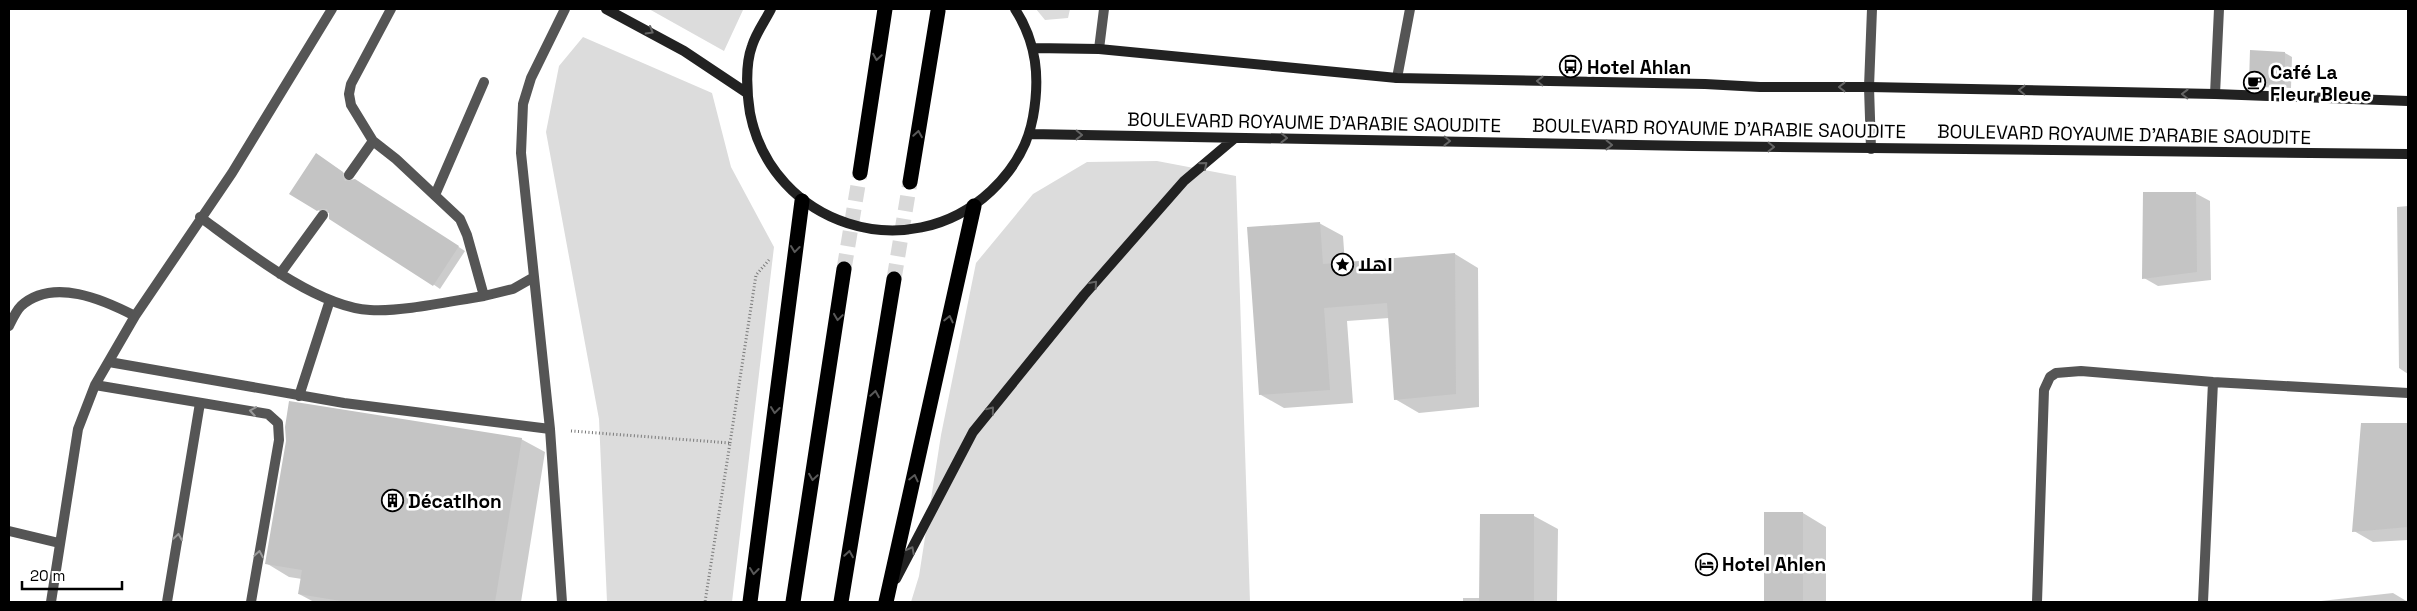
<svg xmlns="http://www.w3.org/2000/svg" width="2417" height="611" font-family="'Space Grotesk',Cairo,sans-serif">
<style>
.green{fill:#dcdcdc}
.shadow{fill:#0003}
.building{fill:#c4c4c4}
.lines{fill:none;stroke-linecap:round;stroke-linejoin:round}
.highway-tunnel{stroke:#d9d9d9;stroke-width:15;stroke-dasharray:15 8;stroke-linecap:butt}
.path{stroke:#777;stroke-width:3;stroke-dasharray:1 2.5;stroke-linecap:butt}
.lane{stroke:#555;stroke-width:10}
.street{stroke:#555;stroke-width:10}
.secondary{stroke:#222;stroke-width:10}
.highway{stroke:#000;stroke-width:15}
.oneway{stroke:#646464}
.oneway2{stroke:#595959}
.oneway3{stroke:#999}
.labels{text-anchor:middle;stroke-width:5;stroke-linejoin:round;paint-order:stroke}
.poi-label{font-size:19px;font-weight:bold;fill:#000;stroke:#fff;text-anchor:start}
.street-label{font-size:19px;fill:#000;stroke:#fff}
</style>
<rect width="100%" height="100%" fill="#fff"/>
<path class="green" d="M649 9H737L743 10 724 51Z
M1036 9H1070L1068 18 1045 20Z
M583 37 712 93 731 167 774 247 732 602H607L599 419 546 132 559 66Z
M1157 161 1236 176 1250 602H911L919 576 941 435 976 263 1033 194 1087 162Z"/>
<path class="shadow" d="M2251 52 2285 53 2292 57 2291 88 2258 87 2251 82Z
M323 159 350 177 349 181 362 185 465 251 440 289 331 212 325 214 318 210Z
M2195 193 2210 201 2211 280 2158 286 2144 278Z
M2408 206V374L2399 368 2397 207Z
M1319 223 1343 236 1345 263 1455 254 1478 268 1479 407 1419 413 1395 399 1389 318 1347 321 1353 403 1284 408 1261 395Z
M2362 424H2408V540L2373 542 2354 531Z
M521 439 545 452 521 602H314L299 594 302 579 289 577 266 563Z
M1765 513H1803L1826 527V602H1765Z
M1534 516 1558 529 1557 602H1463V598H1481Z
M2393 593 2408 602 2321 601Z"/>
<path class="building" d="M2250 50 2285 52V84L2249 83Z
M316 153 343 172V177L345 181 355 179 459 246 433 286 329 219V213L327 209H321L317 211 289 194Z
M2143 192H2196L2197 272 2142 279Z
M1320 222 1323 264 1455 253 1456 394 1394 400 1387 303 1324 308 1330 390 1259 395 1247 227Z
M289 401 522 438 495 602H347L298 594 302 570 265 564 286 441 285 427Z
M2361 423H2408V527L2352 532Z
M1764 512H1803V602H1764Z
M1480 514H1534V602H1479Z"/>
<g class="lines">
<path class="highway-tunnel" d="M844 269 860 173
M894 279 910 182"/>
<path class="path" d="M571 431 730 443 705 602
M730 443 756 275 769 260"/>
<path class="lane" d="M391 9 351 84 349 94 351 105 373 141 396 159 460 219 467 235 484 296 513 289 534 277
M349 175 373 141
M435 195 484 82
M200 217C244 249 316 307 370 310 402 312 451 301 484 296
M280 274 323 215
M9 326C12 320 16 311 21 306 53 277 104 300 135 316
M109 362 344 403 550 429
M95 385 268 414 278 423 279 440 251 602
M299 396 330 300
M9 531 59 543
M51 602 78 429 95 385 135 316 232 173 332 9
M167 602 200 403
M562 602 550 429 521 153 523 104 531 78 565 9"/>
<path class="street" d="M1099 49 1104 9
M1397 78 1410 9
M2215 94 2219 9
M1871 149 1869 87 1872 9
M2037 602 2044 390 2050 377 2056 373 2081 371 2213 382 2408 393
M2203 602 2213 382"/>
<path class="secondary" d="M606 9 684 51 747 93
M771 9C765 21 756 33 752 46 745 65 747 94 750 113 772 225 908 269 991 191 1012 171 1028 146 1033 117 1040 78 1037 43 1015 9
M1033 48 1099 49 1397 78 1705 84 1760 87H1869L2215 94 2408 101
M1030 134 1692 146 2408 154
M896 579 973 432 1084 295 1184 181 1235 138"/>
<path class="highway" d="M860 173 885 9
M910 182 938 11
M750 602 802 201
M793 602 844 269
M841 602 894 279
M886 602 974 206"/>
</g>
<defs><path id="oneway-chevron" d="M-2-3.5L2.5 0L-2 3.5" fill="none" stroke-width="1.6" stroke-linecap="round" stroke-linejoin="round" transform="scale(1.25)"/></defs>
<g class="oneway">
<use href="#oneway-chevron" transform="translate(650 31) rotate(30)"/>
<use href="#oneway-chevron" transform="translate(1540 81) rotate(-179)"/>
<use href="#oneway-chevron" transform="translate(1842 87) rotate(180)"/>
<use href="#oneway-chevron" transform="translate(2022 90) rotate(-179)"/>
<use href="#oneway-chevron" transform="translate(2185 94) rotate(-179)"/>
<use href="#oneway-chevron" transform="translate(1079 135) rotate(1)"/>
<use href="#oneway-chevron" transform="translate(1284 138) rotate(1)"/>
<use href="#oneway-chevron" transform="translate(1447 141) rotate(1)"/>
<use href="#oneway-chevron" transform="translate(1609 145) rotate(1)"/>
<use href="#oneway-chevron" transform="translate(1771 147) rotate(1)"/>
<use href="#oneway-chevron" transform="translate(1204 165) rotate(-40)"/>
<use href="#oneway-chevron" transform="translate(1094 284) rotate(-49)"/>
<use href="#oneway-chevron" transform="translate(991 410) rotate(-51)"/>
<use href="#oneway-chevron" transform="translate(911 550) rotate(-62)"/>
</g>
<g class="oneway2">
<use href="#oneway-chevron" transform="translate(877 57) rotate(99)"/>
<use href="#oneway-chevron" transform="translate(918 134) rotate(-81)"/>
<use href="#oneway-chevron" transform="translate(795 249) rotate(97)"/>
<use href="#oneway-chevron" transform="translate(838 317) rotate(98)"/>
<use href="#oneway-chevron" transform="translate(949 319) rotate(-77)"/>
<use href="#oneway-chevron" transform="translate(875 394) rotate(-81)"/>
<use href="#oneway-chevron" transform="translate(775 410) rotate(97)"/>
<use href="#oneway-chevron" transform="translate(813 477) rotate(99)"/>
<use href="#oneway-chevron" transform="translate(914 478) rotate(-77)"/>
<use href="#oneway-chevron" transform="translate(849 554) rotate(-81)"/>
<use href="#oneway-chevron" transform="translate(754 571) rotate(97)"/>
</g>
<g class="oneway3">
<use href="#oneway-chevron" transform="translate(253 411) rotate(-171)"/>
<use href="#oneway-chevron" transform="translate(178 537) rotate(-81)"/>
<use href="#oneway-chevron" transform="translate(259 554) rotate(-80)"/>
</g>
<defs>
<symbol id="bus-ring" viewBox="-11 -11 22 22"><circle r="9.5" fill="#fff" stroke="#000" stroke-width="1.5"/><path d="M-5-6H5V4H4V6H2V4H-2V6H-4V4H-5ZM-3.5-4V0h7V-4ZM-3.5 1.2v1.5H-2V1.2ZM2 1.2v1.5H3.5V1.2Z" fill="#000"/></symbol>
<symbol id="cafe-ring" viewBox="-11 -11 22 22"><circle r="9.5" fill="#fff" stroke="#000" stroke-width="1.5"/><path d="M-5.5-4.5H6V0H3Q3 3.5 0 3.5H-2.5Q-5.5 3.5-5.5 0ZM3-3.2v2h1.7v-2ZM-6 4.5H4V6H-6Z" fill="#000"/></symbol>
<symbol id="sight-ring" viewBox="-11 -11 22 22"><circle r="9.5" fill="#fff" stroke="#000" stroke-width="1.5"/><path d="M0-6L1.8-2.2L6-1.7L2.9 1.2L3.7 5.4L0 3.3L-3.7 5.4L-2.9 1.2L-6-1.7L-1.8-2.2Z" fill="#000"/></symbol>
<symbol id="building-ring" viewBox="-11 -11 22 22"><circle r="9.5" fill="#fff" stroke="#000" stroke-width="1.5"/><path d="M-4-6H4V6H1V3H-1V6H-4ZM-2.5-4.3h1.7v1.8h-1.7ZM.8-4.3h1.7v1.8H.8ZM-2.5-1h1.7V.8h-1.7ZM.8-1h1.7V.8H.8Z" fill="#000"/></symbol>
<symbol id="hotel-ring" viewBox="-11 -11 22 22"><circle r="9.5" fill="#fff" stroke="#000" stroke-width="1.5"/><path d="M-6-4.5h1.5V1H6V5H4.5V3h-9V5H-6ZM-4 0a1.8 1.8 0 1 1 3.6 0ZM.5 0V-2.5h3Q6-2.5 6 0Z" fill="#000"/></symbol>
</defs>
<g fill-rule="evenodd">
<use href="#bus-ring" x="1558" y="54" width="25" height="25"/>
<use href="#cafe-ring" x="2242" y="70" width="25" height="25"/>
<use href="#sight-ring" x="1330" y="252" width="25" height="25"/>
<use href="#building-ring" x="380" y="488" width="25" height="25"/>
<use href="#hotel-ring" x="1694" y="552" width="25" height="25"/>
</g>
<g class="labels">
<g class="poi-label">
<text x="1587" y="74">Hotel Ahlan</text>
<text x="2270" y="79">Café La<tspan x="2270" dy="22">Fleur Bleue</tspan></text>
<text x="1358" y="271">اهلا</text>
<text x="408" y="508">Décatlhon</text>
<text x="1722" y="571">Hotel Ahlen</text>
</g>
<g class="street-label">
<text transform="translate(1314 122) rotate(1)" y="7">BOULEVARD ROYAUME D'ARABIE SAOUDITE</text>
<text transform="translate(1719 128) rotate(1)" y="7">BOULEVARD ROYAUME D'ARABIE SAOUDITE</text>
<text transform="translate(2124 134) rotate(1)" y="7">BOULEVARD ROYAUME D'ARABIE SAOUDITE</text>
</g>
</g>
<rect width="2417" height="611" fill="none" stroke="#000000" stroke-width="20"/>
<path d="M22 581v8h100v-8" fill="none" stroke="#000000" stroke-width="2.5"/>
<text x="30" y="581" font-size="15" fill="#000000" stroke="#ffffff" stroke-width="4" paint-order="stroke">20 m</text>
</svg>
